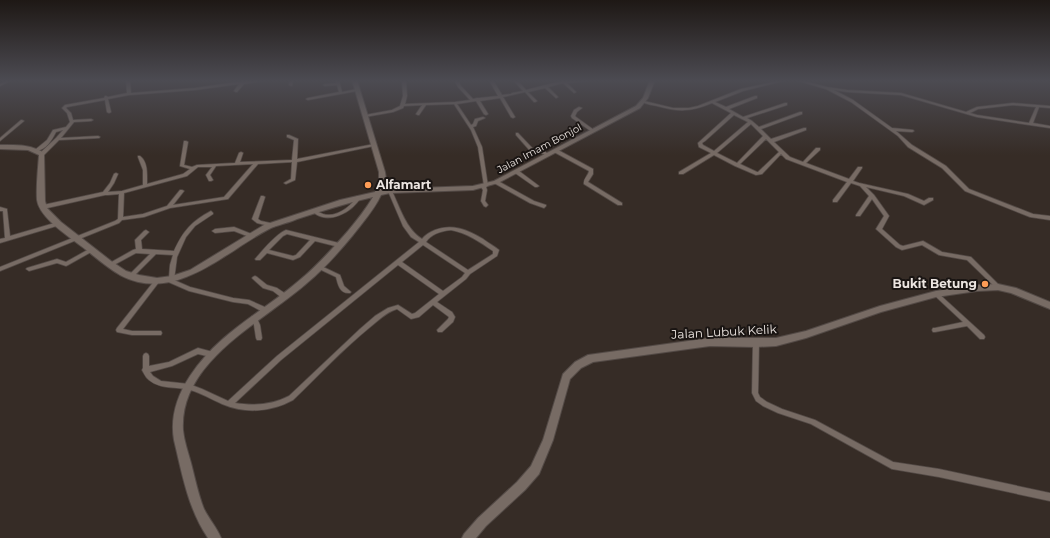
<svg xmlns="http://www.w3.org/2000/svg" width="1050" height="538" font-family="Montserrat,sans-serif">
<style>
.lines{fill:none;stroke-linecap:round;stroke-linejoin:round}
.street-casing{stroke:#534a46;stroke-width:1.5}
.secondary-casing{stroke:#534a46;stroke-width:2}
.street{fill:#776b64;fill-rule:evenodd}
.secondary{fill:#776b64;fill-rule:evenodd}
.poi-dot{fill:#fd9c56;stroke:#1a1513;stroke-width:1.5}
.labels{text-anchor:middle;stroke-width:4;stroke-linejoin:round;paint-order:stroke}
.far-street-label{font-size:10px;fill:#ece5e1;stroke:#1a1513}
.poi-label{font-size:12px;font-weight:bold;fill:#ece5e1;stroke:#1a1513;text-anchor:start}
.street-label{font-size:12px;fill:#ece5e1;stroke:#1a1513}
</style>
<rect width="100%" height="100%" fill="#362c26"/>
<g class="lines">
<defs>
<path id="street" d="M8 80H12L0 86V84Z
M126 80H130L131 93 195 88 243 81 265 80 263 81 244 84 237 92H236L234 91 239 84 195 90 129 95 108 99 111 112 109 113 107 112 105 100 67 107 66 108 71 113 73 120 91 119 93 120 91 121 74 122 61 138 98 136 100 137 99 138 59 140 44 155H40V153L56 138 63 130 56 132C52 140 46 150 36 151V149L47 140 53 130 66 127 70 122 67 113 62 108 65 105 104 98 105 96H106L108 97 127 93Z
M289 80H293L292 86 289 85Z
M335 80H339L342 92 357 89 359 90 357 91 308 100 306 99 308 98 339 92 337 85 325 86 323 85 325 84 336 83Z
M402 80H406L407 96 405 104 455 102 470 100 458 87 454 80H458L461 86 473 99 477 98H479L498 96 489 80H493L502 95 511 94 512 93 523 91 513 80H517L526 90C547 85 569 77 590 80L588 81 567 83 576 92 574 93 563 83 548 87 558 97 556 98 545 88 528 92 537 101 535 102H534L525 92 503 97 515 117 513 118 511 117 500 98 480 101 488 114 486 115 484 114 476 101 457 104 471 125 473 124 475 119 483 117 485 118 478 121 476 126 473 127 482 147 488 186 486 187 487 190 485 201 488 205 486 207 484 206 481 201 483 190 481 187 484 186 478 147 471 130 454 104 426 105 419 115H418L416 114 422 105 404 106 403 108 393 112 365 117 363 116 365 115 392 110 400 106 403 96Z
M782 80H787L743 91 715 102 726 107 755 96H757V98L729 109 743 117 785 103H787V105L747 118 752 121 759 127 800 112H802V114L761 129 771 139 804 128H806V130L774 142 790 157 803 162 816 148H820V150L806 163 849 179 858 167H862V168L853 181 859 183 908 194 924 201 929 198H933V200L924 205 904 196 866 187 874 195 889 216 882 229 900 245 903 246 923 241 942 252 971 257 1001 287 1000 288H996L967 260 939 255 922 245 902 250 896 247 876 229 884 216 872 199 860 216H856V215L869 196 860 186 851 183 837 202H833V200L847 182 786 159 781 154 762 174 756 175 735 166 714 155 683 174H679V172L711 153 699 147 698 143 731 113 712 103C690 112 679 112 657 106 652 105 646 104 642 102L644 101 673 108H689L698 106 741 89ZM734 115 748 122 714 151 703 145 702 143 705 141ZM751 124 763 136 737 163 717 153ZM766 139 779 152 758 172H757L740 164Z
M795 80H800L827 87 847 90 901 93 966 112 977 107 1013 103 1050 106V108L1039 107 1033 123 1050 126V128L977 117 901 95 847 92 834 90 853 100 892 128 913 130 914 131 912 132 896 131 912 145 946 166 969 189 1033 214 1050 216V220L1030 217 965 191 942 168 908 147 898 136 851 102 826 89ZM1013 105 1036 107 1029 123 977 115 970 113 978 109Z
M579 107 582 108 577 112 575 116 576 117 594 130V132H592L572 118 571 116 574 110Z
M21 120H22L24 121 0 141V138Z
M516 133H518L535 151H544L550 155 548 156 541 153H532L516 135Z
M287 135H289L298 139 297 159 374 144 376 145 374 146 297 162 295 180 286 184 284 183 291 179 292 162 258 164 228 199 170 208 144 217 122 220 119 223 0 271V267L115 221 118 219 119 194 108 195H105L43 209 41 207 43 205 103 192 110 183 114 174 116 173 118 174 114 183 108 192 122 191 143 185V170L138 157V156H140C148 162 147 174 147 184L183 174 190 169 180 166 184 141H186L188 142 184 165 192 167 197 165 235 163 239 153 241 152 243 153 240 162 292 160 294 140 287 137ZM253 164 224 197 173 205 184 191 182 190H180L167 206 143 214 123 217 124 193 187 176 198 167H212L206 175 209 181H211L213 180 210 175 216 166Z
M554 150H558L593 169V174L588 182 622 203V205H618L584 184C583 179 588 176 589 171L554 152Z
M515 171H519L539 186 537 187H535L515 173Z
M494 181H498L534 201 546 205V206L544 208 530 203 494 183Z
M388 190H392V191C400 208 406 229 422 239 425 235 430 232 435 230 452 223 468 230 483 239 488 243 494 246 499 250L497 256 470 274 466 279 437 302 452 312 455 317 453 322 442 332H438L437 330 448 319 449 317 433 305 419 317 411 319 397 309C386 312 378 321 369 328 342 350 318 376 293 400 271 412 245 414 222 404 211 399 201 393 190 390 176 386 161 390 149 380 145 377 144 373 142 370L143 368V356L144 354 146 353 148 354 149 356V366L169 362 198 348 213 352 214 354 213 356 211 357 198 354 172 366 150 372 153 376 161 381 189 384 202 389 228 401 277 356 419 242 411 237 403 226 388 191ZM451 230C467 233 480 242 493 251V254L468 270 426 242C431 234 441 231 451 230ZM423 245 465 273 462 277 443 291 402 262ZM398 265 439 294 415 313 412 314 398 305 388 308 375 316 360 329 289 396C272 405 254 406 235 403L281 360Z
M261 196H263L265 197 258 219 261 221 275 224 276 225 275 226 273 227 257 223 252 219Z
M357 196H359L361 197C352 213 327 226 312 211L314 209C317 211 320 213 323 214 336 218 351 207 357 196Z
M0 207 7 209V210L10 236 58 222 61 224 60 225 0 243V239L5 238 3 211H0Z
M211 211 213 213V214L195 226 186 237 177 257 174 280 190 287 233 298 249 300 267 308 268 310 267 312H263L248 304 233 302 189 291 166 281 165 280 166 279 169 278 170 265 173 255 156 254 133 277 131 278 128 276 150 254 136 253 112 266H108L107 265 108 264 133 250 136 249 135 240 144 231 146 230 149 232 141 240 142 249 174 251C183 231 192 221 211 211Z
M234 227 254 235 255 236 252 238 234 231 215 233 212 231 215 229Z
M286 230 339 243 342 245 339 247 315 241 300 257 293 260 267 253 260 260H256L255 259 256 258C264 249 275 235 286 230ZM287 234 310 240 296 255 293 256 269 250 283 236Z
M91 248 94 250 93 251 68 265 66 266 57 263 29 271 26 269 27 268 57 259 66 262Z
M319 265 340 275 344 286 351 292 350 293C340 294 338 285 336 277L317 268 316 267Z
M255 276 257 277 267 285 277 288 286 294 287 296 286 298H282L273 291 263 288 253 279 252 278 253 277Z
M157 279 160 281 159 282 123 329 132 331H161L162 333 161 335H132L117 332 116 330 117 328 155 280Z
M936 292 938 293 984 335 985 337 984 339H980L967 326 935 332H933L932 330 933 328H935L963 322 934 295 933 294 934 293Z
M252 316H256L260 325 262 338 261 340H257L256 338 254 325 251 318Z
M754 341H758L759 343 758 393 760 397 767 402 782 409 815 420 893 462 939 469 1050 493V501L939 477 892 469 811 424 778 413 763 406 756 401 752 393 753 343Z"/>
<path id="secondary" d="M352 80H357L385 172 386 179 383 190 390 189 473 186 494 181 636 106 643 98 650 80H655L648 98 640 108 498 183 473 190 390 193 381 195C374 210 363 222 353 235 339 252 324 269 307 283 263 322 179 361 183 430 184 441 188 452 191 463 195 478 198 494 204 509 209 519 217 528 221 538H208C188 509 182 473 174 440 170 417 177 396 190 376 220 331 262 313 301 279 318 265 333 248 348 231 357 220 366 209 373 197 347 203 322 211 297 219 288 223 277 225 269 229 223 253 175 304 120 275 106 267 93 255 81 246 68 236 39 217 37 200 36 186 38 169 39 155L28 150 0 149V145C15 145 31 144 44 153L45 201 47 208 61 222 111 261 126 271 139 275 157 278 172 276 190 270 264 225 340 200 375 192 379 179V172Z
M998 284 1016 288 1050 302V309L1011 293 998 290 977 291 936 297 881 312 806 338 776 346 756 347 710 346 593 362 581 368 570 379 553 440 539 474 525 490 486 526 476 538H462L464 534 478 518 517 482 531 466 543 440 563 374 575 362 588 355 710 338H776L806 331 880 306 936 291 977 285Z"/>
</defs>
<use href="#street" class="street-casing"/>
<use href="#secondary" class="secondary-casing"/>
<use href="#street" class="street"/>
<use href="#secondary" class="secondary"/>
</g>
<linearGradient id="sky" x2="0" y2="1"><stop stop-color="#1e1815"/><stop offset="0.52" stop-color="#4c4b52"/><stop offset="1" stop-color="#4c4b52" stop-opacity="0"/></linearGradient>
<rect width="1050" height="155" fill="url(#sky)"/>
<g class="poi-dot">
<circle cx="368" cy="185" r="4"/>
<circle cx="985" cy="284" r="4"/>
</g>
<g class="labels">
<g class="far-street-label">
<text transform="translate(539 148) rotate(-28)" y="4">Jalan Imam Bonjol</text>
</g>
<g class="poi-label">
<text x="376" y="189">Alfamart</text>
<text x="977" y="288" text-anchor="end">Bukit Betung</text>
</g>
<g class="street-label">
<text transform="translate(724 332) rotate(-3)" y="4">Jalan Lubuk Kelik</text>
</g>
</g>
</svg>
